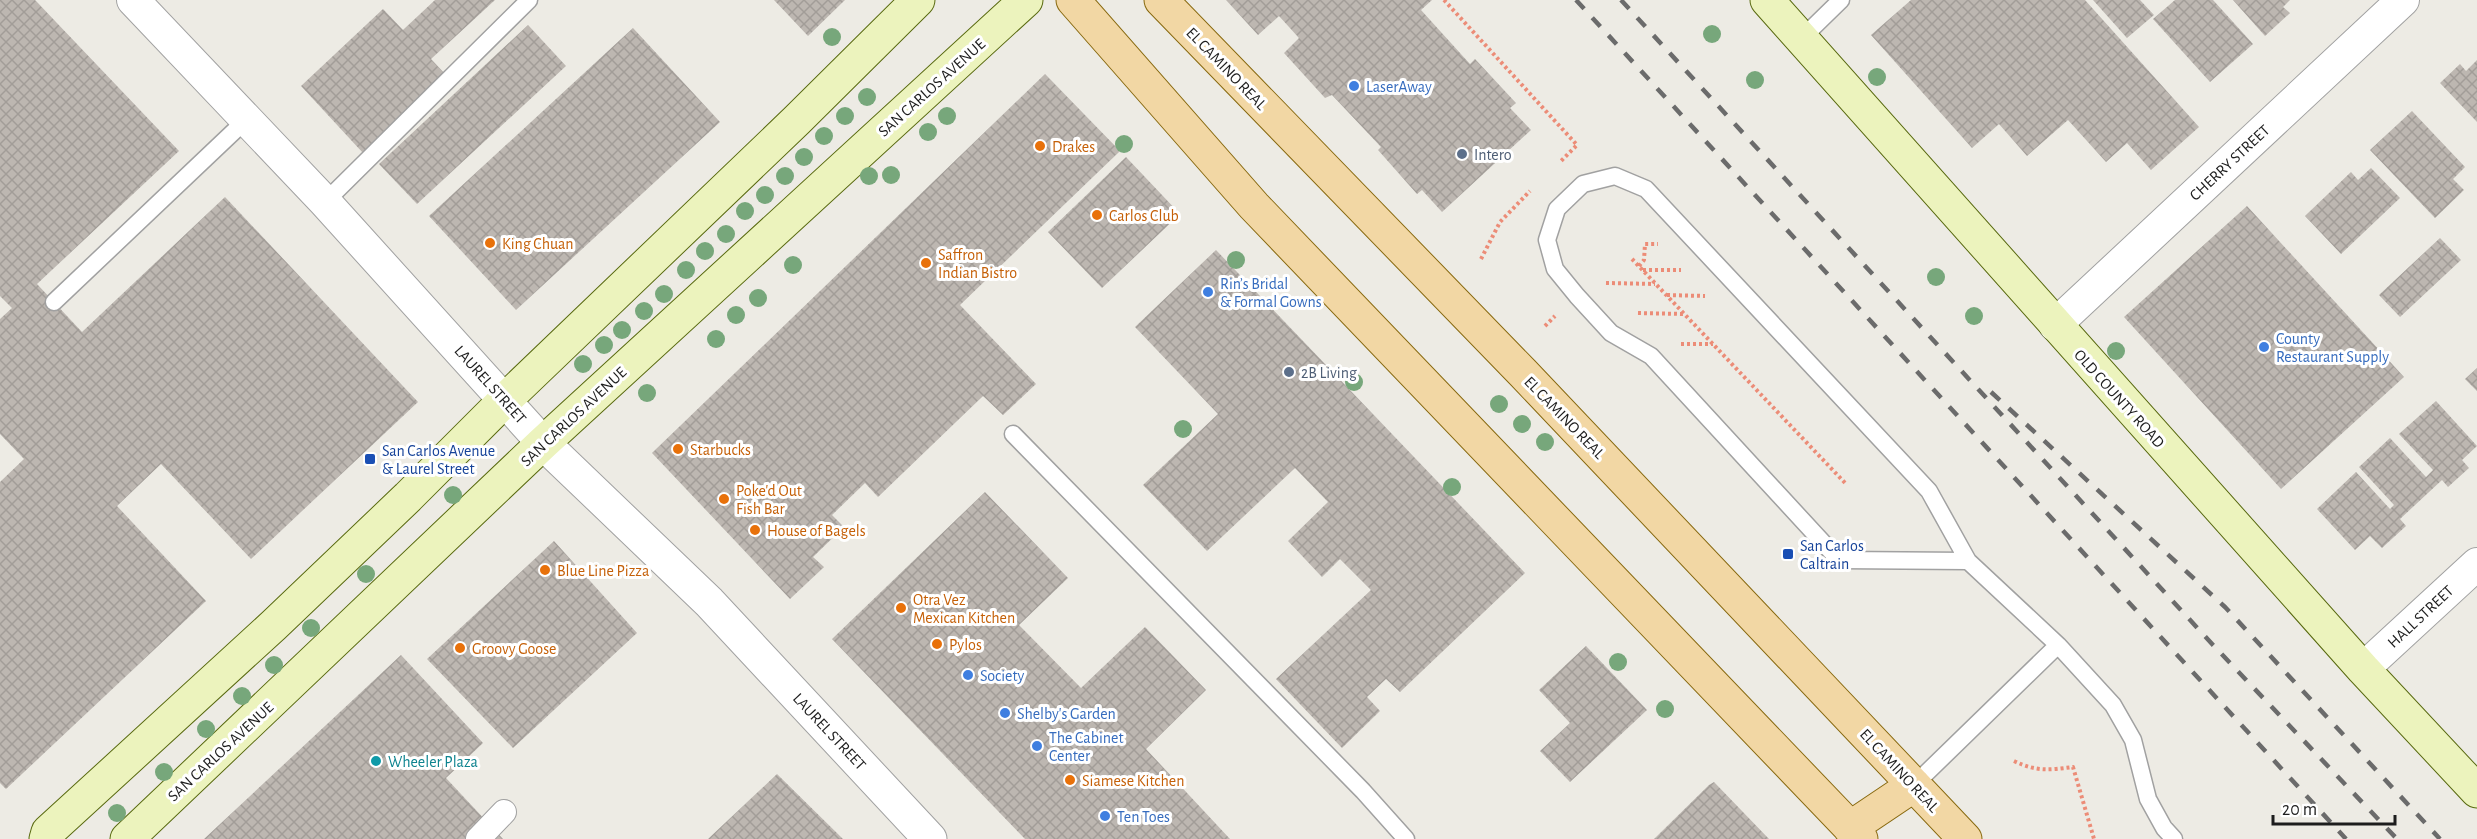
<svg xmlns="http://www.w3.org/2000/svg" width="2477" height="839" font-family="'Alegreya Sans',sans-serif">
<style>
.building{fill:url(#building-cross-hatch)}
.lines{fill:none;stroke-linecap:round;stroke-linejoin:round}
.service-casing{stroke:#a1a1a1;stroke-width:19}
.pedestrian-casing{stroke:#a1a1a1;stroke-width:26}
.minor-casing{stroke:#a1a1a1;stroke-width:34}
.tertiary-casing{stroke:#a1a1a1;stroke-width:35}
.secondary-casing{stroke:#58690f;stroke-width:35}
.primary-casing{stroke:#88690f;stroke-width:35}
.path{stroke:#ec8c77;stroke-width:4;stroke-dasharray:3 3;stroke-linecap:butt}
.service{stroke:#fff;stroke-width:16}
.pedestrian{stroke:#fff;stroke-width:24}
.minor{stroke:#fff;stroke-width:32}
.tertiary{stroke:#fff;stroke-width:33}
.secondary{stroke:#ecf3bd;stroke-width:33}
.primary{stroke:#f2d7a4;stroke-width:33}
.rail{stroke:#6b6b6b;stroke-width:4.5;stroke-dasharray:12 12;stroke-linecap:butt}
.tree{fill:#77a77b}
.shop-dot{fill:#3f7fe0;stroke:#fff;stroke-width:2}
.food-dot{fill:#e8710a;stroke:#fff;stroke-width:2}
.service-dot{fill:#5c6f8a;stroke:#fff;stroke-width:2}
.transit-dot{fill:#1a4fb4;stroke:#fff;stroke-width:2}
.culture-dot{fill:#0f9aa8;stroke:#fff;stroke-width:2}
.labels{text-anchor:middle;stroke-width:6;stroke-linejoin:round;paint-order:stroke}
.street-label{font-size:16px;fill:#1d1d1d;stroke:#fff}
.shop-label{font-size:16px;fill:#366cbe;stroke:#fff;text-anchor:start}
.food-label{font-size:16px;fill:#c56008;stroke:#fff;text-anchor:start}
.service-label{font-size:16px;fill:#4e5e75;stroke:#fff;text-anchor:start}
.transit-label{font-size:16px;fill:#164399;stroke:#fff;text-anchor:start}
.culture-label{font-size:16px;fill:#0d838f;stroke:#fff;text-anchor:start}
</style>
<defs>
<pattern id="building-cross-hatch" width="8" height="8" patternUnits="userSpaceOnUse" patternTransform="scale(1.5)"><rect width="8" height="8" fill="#bdb7b1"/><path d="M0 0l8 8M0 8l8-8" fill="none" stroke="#a29d98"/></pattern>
</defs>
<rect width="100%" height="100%" fill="#edebe4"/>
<path class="building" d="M0 0H35L179 151 37 284 82 332 225 197 418 402 251 559 161 464 117 506 206 601 6 789 0 783V482L24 459 0 434V319L12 308 0 296Z
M435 0H495L431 59 446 75 363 153 301 86 383 9 403 30Z
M774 0H845L808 36Z
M1226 0H1432L1421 10 1470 64 1475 59 1516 103 1510 108 1531 130 1442 212 1422 190 1417 194 1378 150 1381 147 1332 95 1325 98 1284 53 1299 38 1279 16 1258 35Z
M1911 0H2085L2199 127 2151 170 2127 143 2106 162 2068 120 2027 156 1999 124 1972 148 1871 35Z
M2093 0H2140L2154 15 2127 38Z
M2175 0H2213L2253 44 2210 82 2153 19Z
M2233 0H2290L2283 7 2290 13 2265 36Z
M528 25 566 66 417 204 379 164Z
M633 28 720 122 516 310 429 216Z
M2477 60V122L2440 83 2460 64 2466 71Z
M1045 74 1120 151 960 305 1036 384 1003 415 983 396 878 497 865 483 832 515 844 527 813 557 824 567 790 599 652 453Z
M2412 111 2465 167 2453 179 2464 190 2435 218 2370 150Z
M1126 157 1180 214 1102 288 1048 232Z
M2371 168 2400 198 2341 254 2305 216 2351 172 2358 180Z
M2247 206 2404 377 2281 489 2124 317Z
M2440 238 2461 260 2400 317 2379 295Z
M1216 250 1525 573 1400 692 1386 679 1367 697 1380 711 1342 748 1276 679 1371 590 1340 559 1322 577 1288 541 1328 502 1295 468 1207 551 1143 485 1218 414 1135 327Z
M2477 368V391L2465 379Z
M2436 401 2477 446 2462 460 2469 468 2448 487 2442 480 2400 519 2406 526 2382 548 2370 536 2355 550 2317 509 2356 472 2390 509 2394 505 2359 467 2390 438 2426 477 2433 470 2399 434Z
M985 492 1068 578 1019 625 1081 688 1145 627 1206 690 1146 749 1230 839H1025L832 639Z
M554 541 637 633 513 748 427 659Z
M1586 646 1647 710 1570 782 1540 751 1570 723 1539 690Z
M401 655 483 743 446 778 503 839H204Z
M777 774 843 839H708Z
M1714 782 1769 839H1654L1709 785Z"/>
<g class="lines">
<defs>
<path id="service" d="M1801 39 1841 0
M325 202 529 0
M54 302 247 119
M1013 434 1363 791 1406 839
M1968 561 1839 560 1651 356 1611 333 1577 296 1555 269 1547 240 1557 209 1583 184 1615 176 1646 189 1929 491 1968 561 2058 645 2113 705 2133 740 2148 799 2164 828 2174 839
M1914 785 2058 645"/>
<path id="pedestrian" d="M478 839 504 812"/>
<path id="minor" d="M133 0 325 202 543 443
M2055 325 2403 0
M2363 669 2477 564"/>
<path id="tertiary" d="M543 443 709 602 930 839"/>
<path id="secondary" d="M1767 0 2363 669 2477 791
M46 839 48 832 274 625 408 497 506 399 797 120 918 0
M127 839 543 443 1026 0"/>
<path id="primary" d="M1073 0 1254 206 1861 839
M1161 0 1523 373 1965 839
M1850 828 1914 785"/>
</defs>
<use href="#service" class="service-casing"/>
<use href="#pedestrian" class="pedestrian-casing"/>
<use href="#minor" class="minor-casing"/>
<use href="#tertiary" class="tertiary-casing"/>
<use href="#secondary" class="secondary-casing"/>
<use href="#primary" class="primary-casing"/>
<path class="path" d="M1444 0 1577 145 1561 161
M1481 259 1500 222 1530 191
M1632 259 1847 485
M1639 266 1644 260 1645 244H1658
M1643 270H1681
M1606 283 1655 284
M1667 295 1705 296
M1638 313 1684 314
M1545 326 1555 316
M1681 344H1713
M2014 761C2037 772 2049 770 2073 767L2094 839"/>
<use href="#service" class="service"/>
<use href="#pedestrian" class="pedestrian"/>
<use href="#minor" class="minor"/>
<use href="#tertiary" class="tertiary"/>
<use href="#secondary" class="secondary"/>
<use href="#primary" class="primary"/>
<path class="rail" d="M1576 0 2346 839
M1621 0 2213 645 2397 839
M1991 392 2225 607 2440 839"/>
</g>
<g class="tree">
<circle cx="1712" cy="34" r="9"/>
<circle cx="832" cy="37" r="9"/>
<circle cx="1877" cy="77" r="9"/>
<circle cx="1755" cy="80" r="9"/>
<circle cx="867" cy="97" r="9"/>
<circle cx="845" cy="116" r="9"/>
<circle cx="947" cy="116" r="9"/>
<circle cx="928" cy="132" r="9"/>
<circle cx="824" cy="136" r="9"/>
<circle cx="1124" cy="144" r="9"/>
<circle cx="804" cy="157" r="9"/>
<circle cx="891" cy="175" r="9"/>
<circle cx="785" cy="176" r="9"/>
<circle cx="869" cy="176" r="9"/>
<circle cx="765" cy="195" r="9"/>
<circle cx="745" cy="211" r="9"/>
<circle cx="726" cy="234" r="9"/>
<circle cx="705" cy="251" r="9"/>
<circle cx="1236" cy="260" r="9"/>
<circle cx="793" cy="265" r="9"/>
<circle cx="686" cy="270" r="9"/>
<circle cx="1936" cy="277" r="9"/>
<circle cx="664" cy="294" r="9"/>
<circle cx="758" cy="298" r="9"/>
<circle cx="644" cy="311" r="9"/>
<circle cx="736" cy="315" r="9"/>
<circle cx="1974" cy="316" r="9"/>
<circle cx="622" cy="330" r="9"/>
<circle cx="716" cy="339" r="9"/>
<circle cx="604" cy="345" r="9"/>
<circle cx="2116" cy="351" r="9"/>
<circle cx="583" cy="364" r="9"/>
<circle cx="1354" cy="382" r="9"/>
<circle cx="647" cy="393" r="9"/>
<circle cx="1499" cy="404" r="9"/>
<circle cx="1522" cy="424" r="9"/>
<circle cx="1183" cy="429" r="9"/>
<circle cx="1545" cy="442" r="9"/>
<circle cx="1452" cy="487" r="9"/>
<circle cx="453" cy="495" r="9"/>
<circle cx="366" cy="574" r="9"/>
<circle cx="311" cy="628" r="9"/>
<circle cx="1618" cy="662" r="9"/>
<circle cx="274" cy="665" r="9"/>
<circle cx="242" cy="696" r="9"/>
<circle cx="1665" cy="709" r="9"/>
<circle cx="206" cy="729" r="9"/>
<circle cx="164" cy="772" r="9"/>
<circle cx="117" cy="813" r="9"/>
</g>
<g class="shop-dot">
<circle cx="1354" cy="86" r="6"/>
<circle cx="1208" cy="292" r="6"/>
<circle cx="2264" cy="347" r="6"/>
<circle cx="968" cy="675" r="6"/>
<circle cx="1005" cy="713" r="6"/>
<circle cx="1037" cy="746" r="6"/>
<circle cx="1105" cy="816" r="6"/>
</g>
<g class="food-dot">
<circle cx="1040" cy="146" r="6"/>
<circle cx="1097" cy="215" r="6"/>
<circle cx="490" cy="243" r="6"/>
<circle cx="926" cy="263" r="6"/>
<circle cx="678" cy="449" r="6"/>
<circle cx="724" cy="499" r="6"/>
<circle cx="755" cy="530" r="6"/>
<circle cx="545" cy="570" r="6"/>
<circle cx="901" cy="608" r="6"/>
<circle cx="937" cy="644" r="6"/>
<circle cx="460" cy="648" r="6"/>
<circle cx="1070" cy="780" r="6"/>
</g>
<g class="service-dot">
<circle cx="1462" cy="154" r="6"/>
<circle cx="1289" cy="372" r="6"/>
</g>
<g class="transit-dot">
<rect x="364" y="453" width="12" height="12" rx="3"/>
<rect x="1782" y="548" width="12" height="12" rx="3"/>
</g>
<circle class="culture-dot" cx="376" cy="761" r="6"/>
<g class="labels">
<g class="street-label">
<text transform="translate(1227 68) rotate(46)" y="6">EL CAMINO REAL</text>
<text transform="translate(931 87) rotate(-42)" y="6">SAN CARLOS AVENUE</text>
<text transform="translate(2229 162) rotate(-43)" y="6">CHERRY STREET</text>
<text transform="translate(491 384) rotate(48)" y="6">LAUREL STREET</text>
<text transform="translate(2120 398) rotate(48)" y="6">OLD COUNTY ROAD</text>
<text transform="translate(573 416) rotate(-43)" y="6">SAN CARLOS AVENUE</text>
<text transform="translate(1565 417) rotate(46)" y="6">EL CAMINO REAL</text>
<text transform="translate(2420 616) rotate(-43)" y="6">HALL STREET</text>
<text transform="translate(830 731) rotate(47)" y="6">LAUREL STREET</text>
<text transform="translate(220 751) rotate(-43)" y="6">SAN CARLOS AVENUE</text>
<text transform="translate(1900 770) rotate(47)" y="6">EL CAMINO REAL</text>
</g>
<g class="shop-label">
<text x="1366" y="92">LaserAway</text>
<text x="1220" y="289">Rin’s Bridal<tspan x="1220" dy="18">&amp; Formal Gowns</tspan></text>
<text x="2276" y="344">County<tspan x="2276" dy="18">Restaurant Supply</tspan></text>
<text x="980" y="681">Society</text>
<text x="1017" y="719">Shelby's Garden</text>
<text x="1049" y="743">The Cabinet<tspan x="1049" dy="18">Center</tspan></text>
<text x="1117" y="822">Ten Toes</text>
</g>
<g class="food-label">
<text x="1052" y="152">Drakes</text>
<text x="1109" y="221">Carlos Club</text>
<text x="502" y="249">King Chuan</text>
<text x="938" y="260">Saffron<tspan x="938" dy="18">Indian Bistro</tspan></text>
<text x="690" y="455">Starbucks</text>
<text x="736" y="496">Poke'd Out<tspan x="736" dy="18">Fish Bar</tspan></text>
<text x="767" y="536">House of Bagels</text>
<text x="557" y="576">Blue Line Pizza</text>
<text x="913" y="605">Otra Vez<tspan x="913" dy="18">Mexican Kitchen</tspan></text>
<text x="949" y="650">Pylos</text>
<text x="472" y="654">Groovy Goose</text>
<text x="1082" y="786">Siamese Kitchen</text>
</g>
<g class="service-label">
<text x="1474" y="160">Intero</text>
<text x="1301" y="378">2B Living</text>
</g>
<g class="transit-label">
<text x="382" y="456">San Carlos Avenue<tspan x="382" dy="18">&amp; Laurel Street</tspan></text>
<text x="1800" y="551">San Carlos<tspan x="1800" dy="18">Caltrain</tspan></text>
</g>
<g class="culture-label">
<text x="388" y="767">Wheeler Plaza</text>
</g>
</g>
<path d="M2273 815v9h122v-9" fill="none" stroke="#1d1d1d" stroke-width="3"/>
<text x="2282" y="815" font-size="18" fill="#1d1d1d" stroke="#ffffff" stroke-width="4.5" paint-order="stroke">20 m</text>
</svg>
